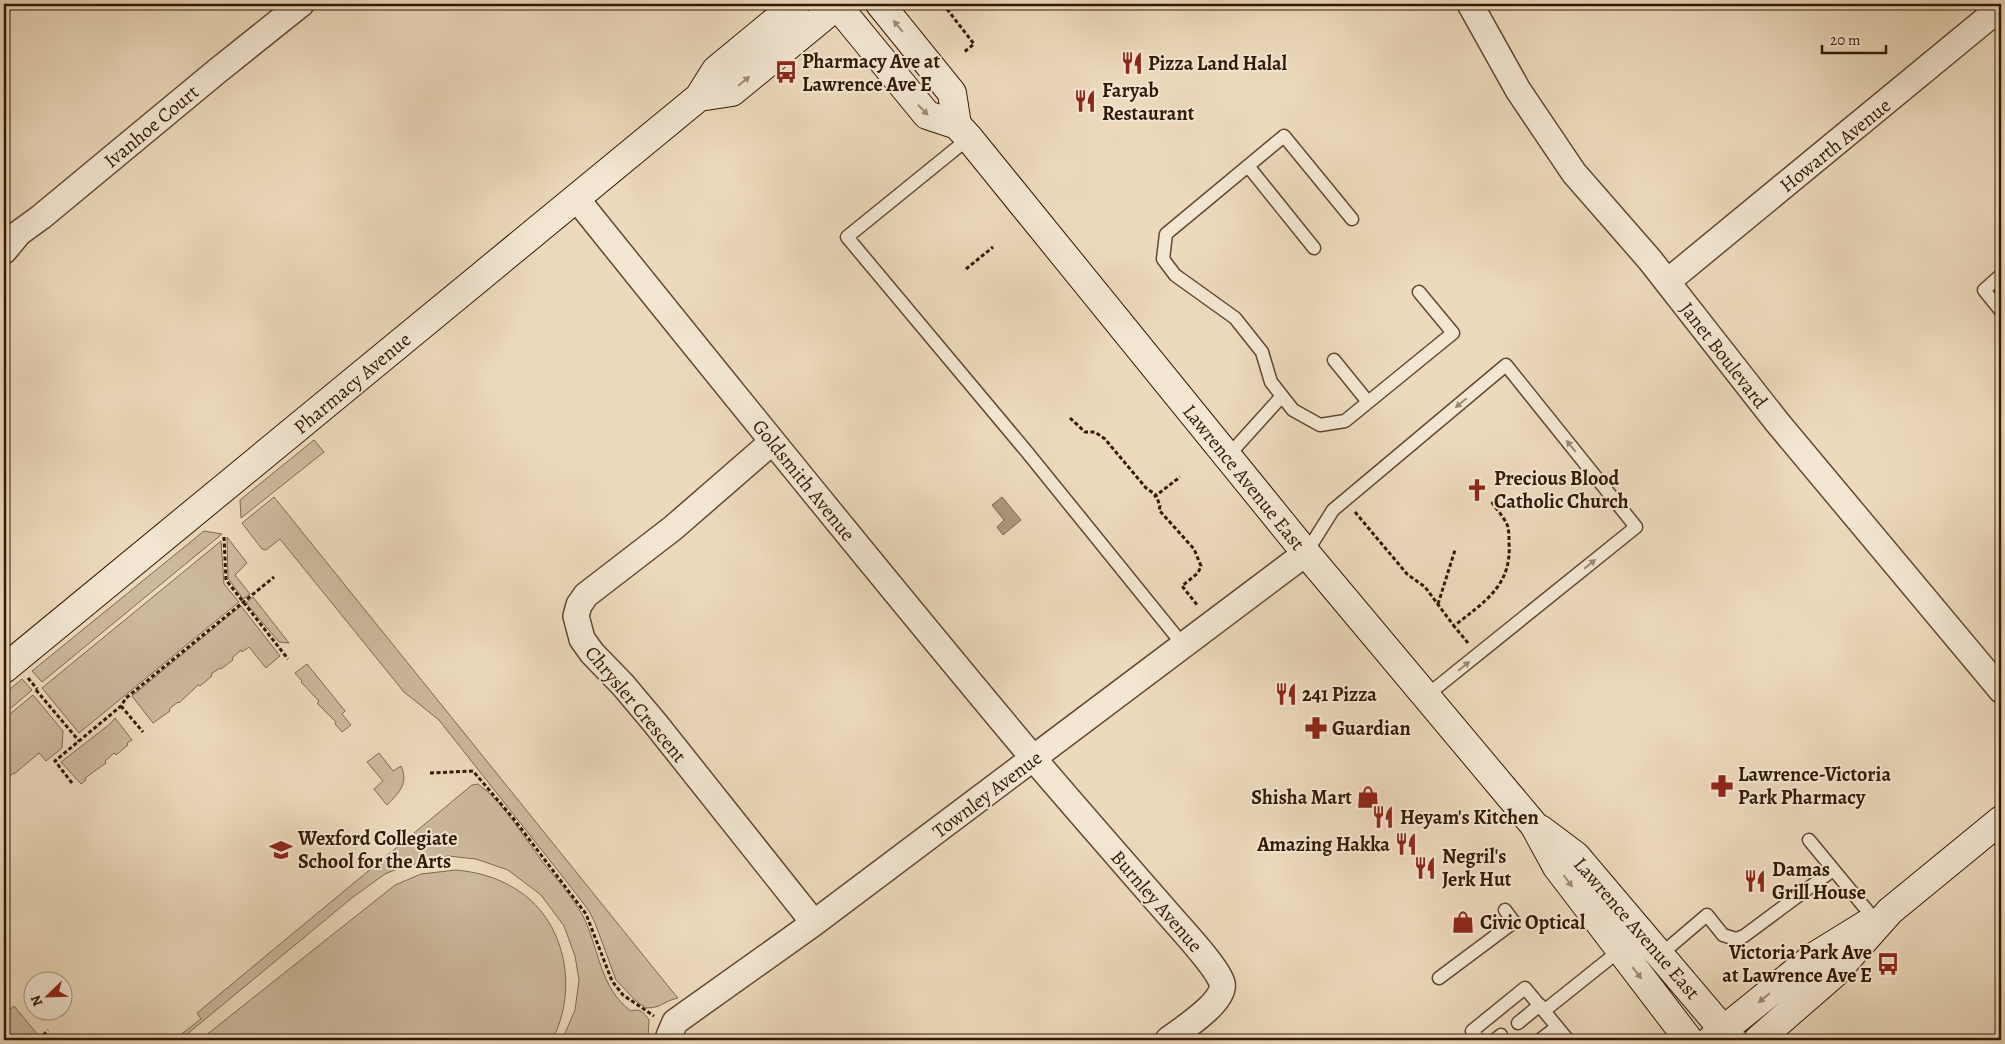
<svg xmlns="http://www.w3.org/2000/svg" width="2005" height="1044" font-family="Alegreya,serif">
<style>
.green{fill:#cdb99d;stroke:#806851}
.water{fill:#ad987e;stroke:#7c654e}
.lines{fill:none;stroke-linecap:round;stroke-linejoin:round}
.lane-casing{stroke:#614833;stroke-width:15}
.street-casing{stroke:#614833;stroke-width:28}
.secondary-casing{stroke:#321805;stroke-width:30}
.path{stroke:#321805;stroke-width:3;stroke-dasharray:4 2.5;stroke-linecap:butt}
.lane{stroke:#f3e7d3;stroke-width:12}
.street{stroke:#f3e7d3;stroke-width:25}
.secondary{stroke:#f3e7d3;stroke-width:28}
.oneway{fill:#9c8a76}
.labels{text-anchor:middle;stroke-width:4;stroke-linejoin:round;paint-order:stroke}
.poi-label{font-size:20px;font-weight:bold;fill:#321805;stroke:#f3e7d3;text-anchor:start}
.street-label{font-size:20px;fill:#321805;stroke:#f3e7d3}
</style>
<rect width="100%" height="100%" fill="#eddabc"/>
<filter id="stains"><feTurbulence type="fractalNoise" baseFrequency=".004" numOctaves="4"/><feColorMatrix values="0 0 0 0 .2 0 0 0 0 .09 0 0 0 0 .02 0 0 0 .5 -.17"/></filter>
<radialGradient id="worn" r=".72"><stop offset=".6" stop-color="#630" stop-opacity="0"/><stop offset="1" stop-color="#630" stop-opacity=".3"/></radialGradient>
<path class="green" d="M314 440 324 452 241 518 240 500Z
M274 497 672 991 678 998C663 1001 663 1008 646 1008L636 1001 616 980 595 923 589 911 574 891 439 720 404 692 280 539 266 550 262 549 242 523Z
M204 531 222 534 42 682 32 671Z
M227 537 247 563 235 575 250 594 243 599 228 578Z
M221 541 224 584 239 602 79 733 42 688Z
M253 597 289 643 279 642 246 603Z
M241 606 280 656 266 668 249 647 242 652 241 650 232 658 233 660 221 669 220 668 211 674 212 676 200 686 198 685 179 703 178 702 169 709 170 711 153 723 132 696Z
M307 664 345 711 342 714 351 725 342 732 335 724 336 722 317 703 319 701 301 682 302 681 295 673Z
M22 679 32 690 4 714V694Z
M33 695 63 731 62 748 46 761 39 753 14 774 13 773 4 783V719Z
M115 718 132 740 127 743 128 745 116 755 114 753 105 761 106 763 85 778 86 780 81 784 61 762 110 724Z
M379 753 393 771 401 766C409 783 399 793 387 805L374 789 383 781 367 762Z
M478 784C503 802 523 836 542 861 556 879 572 896 583 916 599 948 600 989 631 1011 639 1008 644 1012 649 1020L648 1040H562L575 1010 579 980 575 956 564 926 541 895 508 870 476 859 448 856 402 867 385 874 353 897 180 1040H174L201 1019 197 1013 472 785Z
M456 870C477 872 496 877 514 888 566 918 579 990 552 1040H200L395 885 421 874Z
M14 1006 38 1035 36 1040H4V1015Z"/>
<path class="water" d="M1002 497 1021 520 1003 535 997 527 1004 520 992 505Z"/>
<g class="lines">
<defs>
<path id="lane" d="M969 138 847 237 1027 452 1184 646
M1248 166 1314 248
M1352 219 1284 136 1166 234 1163 259 1175 275 1235 318 1262 352 1271 382 1293 410 1320 425 1345 421 1453 333 1419 292
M2001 275 1984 290 2001 311
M1334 360 1368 402
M1227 457 1282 396
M1306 553 1333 510 1506 365 1636 527 1426 696
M1809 840 1875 920
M1660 955 1707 915 1723 935 1736 939 1744 936 1833 870
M1439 978 1514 922 1505 910
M1518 1023 1540 1005
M1479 1040 1472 1031 1525 988 1544 1011
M1495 1040 1501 1035
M1540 1040 1557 1027
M1568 1040 1544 1011 1619 951"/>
<path id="street" d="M1470 4 1518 90 1574 173 1650 260 1777 422 2001 690
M576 198C727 386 879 574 1034 759 1079 812 1125 864 1171 917 1183 931 1217 967 1222 983 1227 1001 1181 1030 1168 1040
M4 251 19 233 41 217 216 72 301 4
M1667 282 2001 7
M772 442 673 528 586 595 579 605 576 616 582 639 592 653 623 685 655 723 814 923
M671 1040 669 1036 675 1022 814 923 1306 553"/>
<path id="secondary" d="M836 4 927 115 957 125 969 138 1306 553 1534 825 1557 867 1689 1040
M880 4 952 93 957 125
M699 97 732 92 839 4
M4 669 699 97 716 70 796 4
M1540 829 1576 856 1732 1040
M1711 1040 1815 956 1867 924
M1758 1040 1834 974 1890 911 2001 820"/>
</defs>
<use href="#lane" class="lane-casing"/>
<use href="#street" class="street-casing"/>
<use href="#secondary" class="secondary-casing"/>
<path class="path" d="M943 4 974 44 963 53
M966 269 993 247
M1070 418 1085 432H1095L1105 439 1146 488 1156 495 1160 506 1159 510 1194 549 1201 566 1198 573 1182 586 1198 606
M1154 497 1180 477
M1355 512 1407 574 1425 587 1454 626
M224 537 226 580 288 659
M1438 604 1455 550
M1468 643 1454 626C1484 602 1512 586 1509 543 1509 538 1509 532 1508 527 1505 518 1496 509 1491 501
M28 678 37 689
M36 690 79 741
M121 706 143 732
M430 773 473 771 513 818 586 914 612 981 623 995 654 1016
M72 783 55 761 121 706 126 698 274 577
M39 1040 48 1030"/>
<use href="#lane" class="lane"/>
<use href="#street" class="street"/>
<use href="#secondary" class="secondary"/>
</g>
<defs><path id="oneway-solid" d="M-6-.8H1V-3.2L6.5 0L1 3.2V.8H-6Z" transform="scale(1.25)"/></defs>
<g class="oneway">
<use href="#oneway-solid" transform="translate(898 26) rotate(-129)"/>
<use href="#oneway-solid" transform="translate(744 81) rotate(-39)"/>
<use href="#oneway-solid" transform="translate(923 110) rotate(46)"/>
<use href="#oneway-solid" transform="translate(1461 403) rotate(140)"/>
<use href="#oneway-solid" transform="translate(1571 446) rotate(-129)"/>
<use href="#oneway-solid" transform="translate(1590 564) rotate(-39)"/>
<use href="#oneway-solid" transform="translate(1464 666) rotate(-39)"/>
<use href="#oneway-solid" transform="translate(1568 881) rotate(53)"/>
<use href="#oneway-solid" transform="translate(1637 973) rotate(52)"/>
<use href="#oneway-solid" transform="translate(1764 998) rotate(140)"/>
</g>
<defs>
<symbol id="restaurant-bare" viewBox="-9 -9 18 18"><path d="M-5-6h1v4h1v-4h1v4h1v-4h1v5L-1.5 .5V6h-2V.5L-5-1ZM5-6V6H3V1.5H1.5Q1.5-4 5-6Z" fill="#8f2418" stroke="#f3e7d3" stroke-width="2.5" paint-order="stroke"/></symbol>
<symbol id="bus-bare" viewBox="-9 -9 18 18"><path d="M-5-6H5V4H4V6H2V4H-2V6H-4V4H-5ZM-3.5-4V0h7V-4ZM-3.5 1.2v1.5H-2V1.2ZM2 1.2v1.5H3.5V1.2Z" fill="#8f2418" stroke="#f3e7d3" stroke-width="2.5" paint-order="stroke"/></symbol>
<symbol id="church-bare" viewBox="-9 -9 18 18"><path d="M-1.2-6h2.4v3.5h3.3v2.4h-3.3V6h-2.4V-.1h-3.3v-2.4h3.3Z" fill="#8f2418" stroke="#f3e7d3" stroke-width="2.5" paint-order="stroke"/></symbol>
<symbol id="pharmacy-bare" viewBox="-9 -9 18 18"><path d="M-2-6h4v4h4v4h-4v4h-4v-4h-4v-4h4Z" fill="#8f2418" stroke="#f3e7d3" stroke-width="2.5" paint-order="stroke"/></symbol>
<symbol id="shop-bare" viewBox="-9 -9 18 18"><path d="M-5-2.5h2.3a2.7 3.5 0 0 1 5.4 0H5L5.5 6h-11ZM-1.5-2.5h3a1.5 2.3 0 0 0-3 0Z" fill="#8f2418" stroke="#f3e7d3" stroke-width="2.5" paint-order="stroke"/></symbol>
<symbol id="school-bare" viewBox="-9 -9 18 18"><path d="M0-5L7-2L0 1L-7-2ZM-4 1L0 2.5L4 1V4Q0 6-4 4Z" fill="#8f2418" stroke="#f3e7d3" stroke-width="2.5" paint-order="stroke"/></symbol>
</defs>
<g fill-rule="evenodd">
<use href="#restaurant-bare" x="1116" y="47" width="32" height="32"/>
<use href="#bus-bare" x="770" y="56" width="32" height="32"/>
<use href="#restaurant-bare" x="1069" y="85" width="32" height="32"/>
<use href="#church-bare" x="1461" y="474" width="32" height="32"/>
<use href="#restaurant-bare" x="1270" y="678" width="32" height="32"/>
<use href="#pharmacy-bare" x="1300" y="712" width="32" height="32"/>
<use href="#pharmacy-bare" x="1706" y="770" width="32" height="32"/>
<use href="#shop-bare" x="1352" y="781" width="32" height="32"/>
<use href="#restaurant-bare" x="1367" y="801" width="32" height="32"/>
<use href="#restaurant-bare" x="1390" y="828" width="32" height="32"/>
<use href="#school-bare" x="265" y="834" width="32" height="32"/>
<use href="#restaurant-bare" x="1409" y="852" width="32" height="32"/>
<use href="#restaurant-bare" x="1739" y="865" width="32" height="32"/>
<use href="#shop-bare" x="1447" y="906" width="32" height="32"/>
<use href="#bus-bare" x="1872" y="948" width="32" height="32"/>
</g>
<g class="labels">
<g class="poi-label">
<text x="802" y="68">Pharmacy Ave at<tspan x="802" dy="23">Lawrence Ave E</tspan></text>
<text x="1148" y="70">Pizza Land Halal</text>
<text x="1102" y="97">Faryab<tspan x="1102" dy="23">Restaurant</tspan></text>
<text x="1494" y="485">Precious Blood<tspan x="1494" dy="23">Catholic Church</tspan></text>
<text x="1302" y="701">241 Pizza</text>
<text x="1332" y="735">Guardian</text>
<text x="1738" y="781">Lawrence-Victoria<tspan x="1738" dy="23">Park Pharmacy</tspan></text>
<text x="1352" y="804" text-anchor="end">Shisha Mart</text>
<text x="1400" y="824">Heyam's Kitchen</text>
<text x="298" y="845">Wexford Collegiate<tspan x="298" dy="23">School for the Arts</tspan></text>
<text x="1390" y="851" text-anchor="end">Amazing Hakka</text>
<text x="1442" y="863">Negril's<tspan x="1442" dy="23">Jerk Hut</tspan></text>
<text x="1772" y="876">Damas<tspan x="1772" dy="23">Grill House</tspan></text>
<text x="1480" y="929">Civic Optical</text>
<text x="1872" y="959" text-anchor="end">Victoria Park Ave<tspan x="1872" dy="23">at Lawrence Ave E</tspan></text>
</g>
<g class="street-label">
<text transform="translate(151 126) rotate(-40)" y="7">Ivanhoe Court</text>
<text transform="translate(1835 145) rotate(-39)" y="7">Howarth Avenue</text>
<text transform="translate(1724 355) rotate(52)" y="7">Janet Boulevard</text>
<text transform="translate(352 383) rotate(-40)" y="7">Pharmacy Avenue</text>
<text transform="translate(1244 477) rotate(51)" y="7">Lawrence Avenue East</text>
<text transform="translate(804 480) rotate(51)" y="7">Goldsmith Avenue</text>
<text transform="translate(636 704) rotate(50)" y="7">Chrysler Crescent</text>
<text transform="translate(987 794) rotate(-37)" y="7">Townley Avenue</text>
<text transform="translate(1157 901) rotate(49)" y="7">Burnley Avenue</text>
<text transform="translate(1637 928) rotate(49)" y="7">Lawrence Avenue East</text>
</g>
</g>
<rect width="2005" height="1044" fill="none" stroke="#eddabc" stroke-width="20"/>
<rect x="5" y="5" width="1995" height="1034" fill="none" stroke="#321805" stroke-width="2.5"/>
<rect x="10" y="10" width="1985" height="1024" fill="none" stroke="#321805"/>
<g transform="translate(48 996) rotate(247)"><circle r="24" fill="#f3e7d3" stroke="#a69481"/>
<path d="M0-4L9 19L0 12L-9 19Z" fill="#8f2418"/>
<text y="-8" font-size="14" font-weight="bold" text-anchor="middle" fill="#321805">N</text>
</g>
<path d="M1822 45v8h64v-8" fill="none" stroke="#321805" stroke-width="2.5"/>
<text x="1830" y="45" font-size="15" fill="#321805" stroke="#f3e7d3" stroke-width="4" paint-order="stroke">20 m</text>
<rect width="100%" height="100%" filter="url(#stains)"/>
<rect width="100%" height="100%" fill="url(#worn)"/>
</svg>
